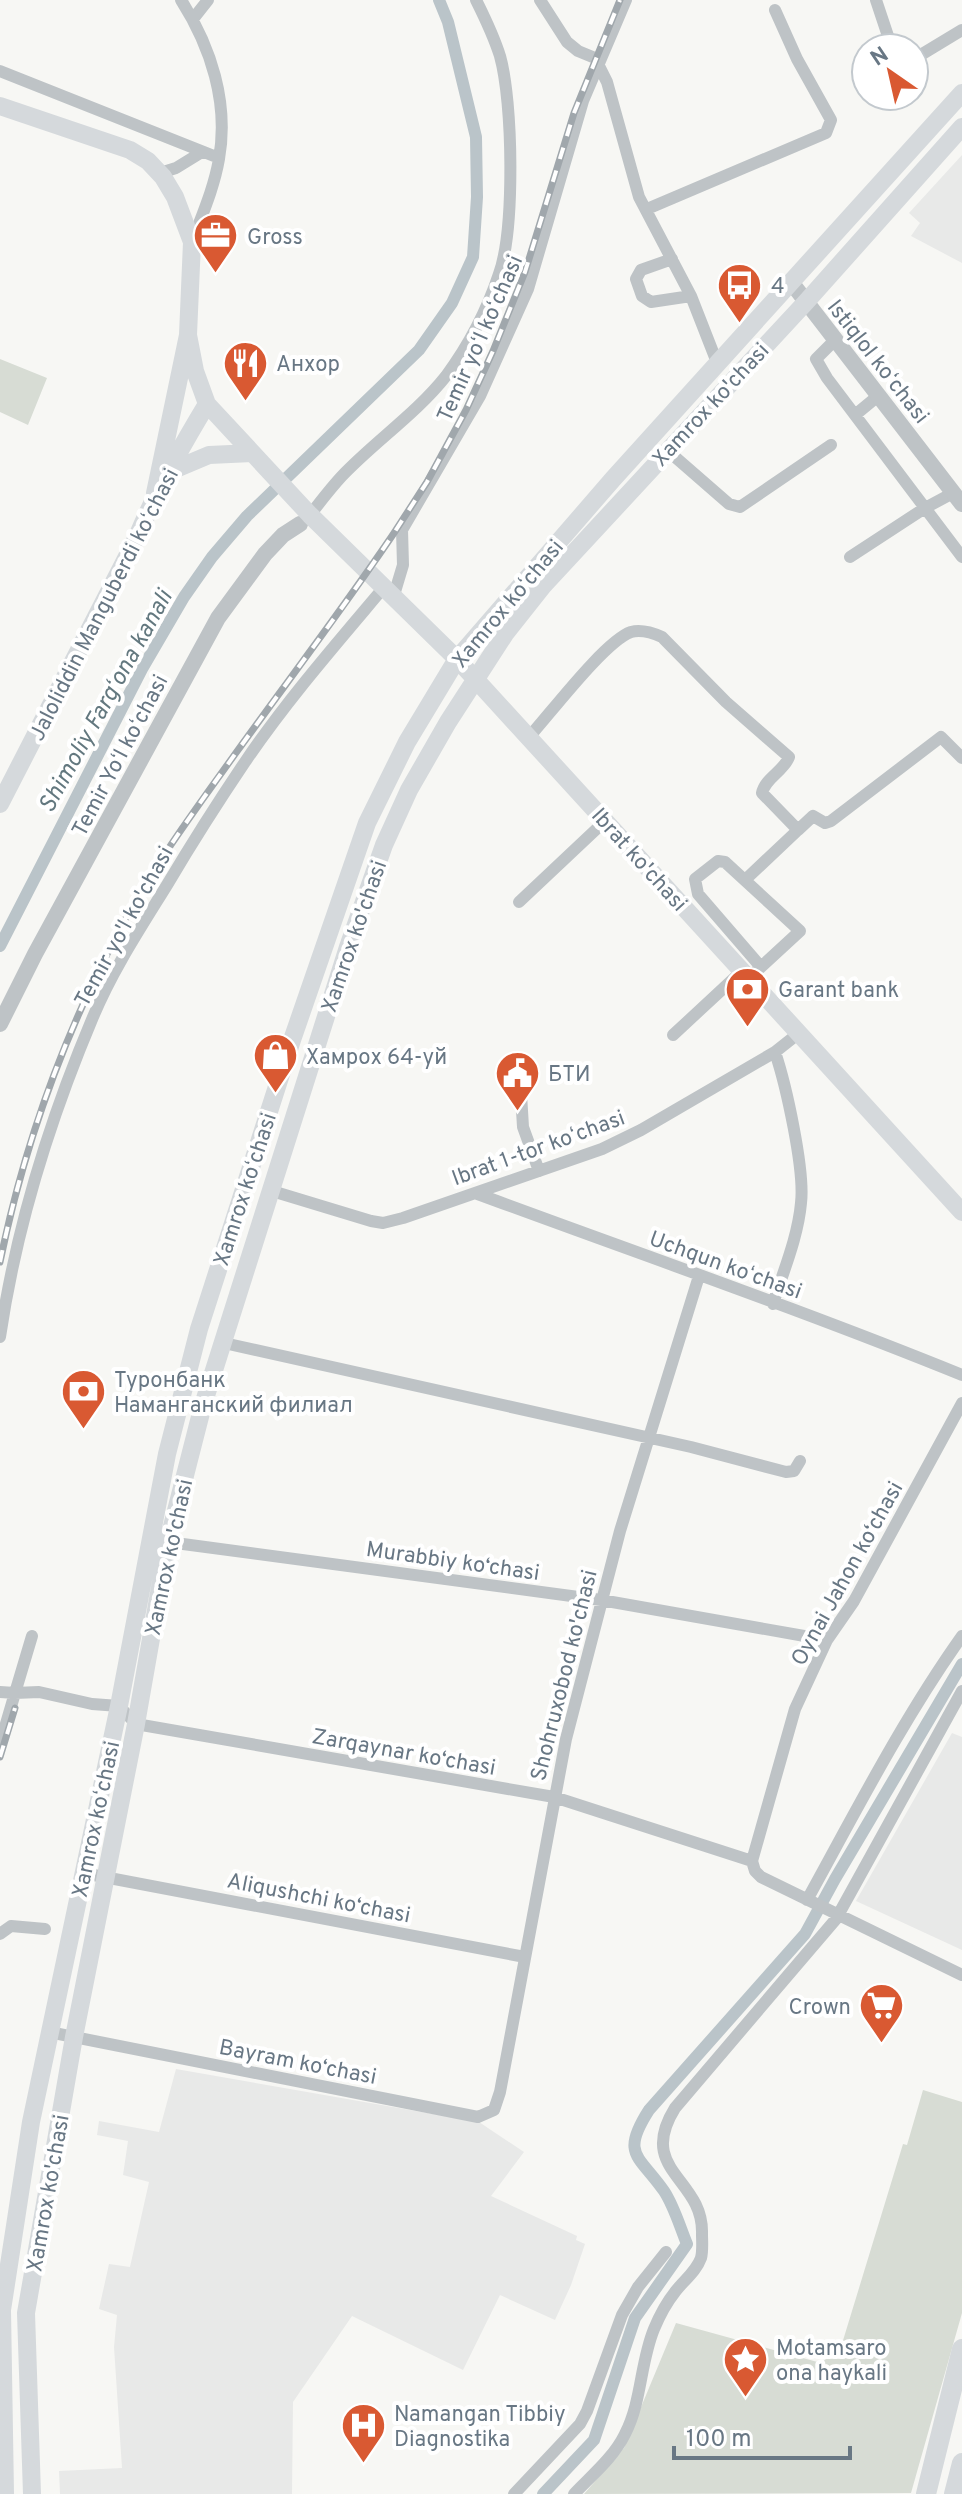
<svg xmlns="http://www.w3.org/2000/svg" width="962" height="2494" font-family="Overpass,sans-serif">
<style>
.built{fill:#e8e9e8}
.green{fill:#d7dcd4}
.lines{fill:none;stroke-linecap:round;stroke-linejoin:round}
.canal{stroke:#bac4c9;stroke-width:12}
.minor{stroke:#bec3c6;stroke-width:12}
.tertiary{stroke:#bec3c6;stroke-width:16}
.secondary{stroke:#d5d9dc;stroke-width:18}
.primary{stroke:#d5d9dc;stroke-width:20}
.rail-casing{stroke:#a0a7ac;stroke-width:7}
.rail{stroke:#fff;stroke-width:4;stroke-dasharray:12;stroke-linecap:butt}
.labels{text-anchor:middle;stroke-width:8;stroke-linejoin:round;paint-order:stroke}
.poi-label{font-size:22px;fill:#687784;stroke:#fff;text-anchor:start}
.street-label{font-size:22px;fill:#687784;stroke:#fff}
.water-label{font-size:24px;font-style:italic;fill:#63787f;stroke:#fff}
</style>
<rect width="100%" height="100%" fill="#f7f7f4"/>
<path class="built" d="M962 155V263L911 236 920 223 909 213Z
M952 1733 962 1737V1950L856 1901Z
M176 2069 479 2122 524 2152 491 2196 577 2236 576 2240 585 2244 571 2285 555 2320 500 2295 463 2370 352 2316 293 2402 292 2494H60L59 2471 122 2468 114 2347 117 2315 99 2309 109 2264 130 2267 149 2182 123 2175 128 2141 97 2135 99 2121 159 2132Z"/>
<path class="green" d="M0 359 47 378 28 425 0 412Z
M923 2090 962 2102V2313L911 2493 584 2494 624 2448 676 2323 821 2363 841 2347 903 2144 907 2145Z"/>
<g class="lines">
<path class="canal" d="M0 946 142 669 184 597 212 557 247 516 419 350 452 303 473 257 477 197 476 137 448 22 439 0
M543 2494 594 2440 635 2318 687 2244C680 2227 674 2206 664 2191 639 2155 620 2155 649 2110L805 1934 835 1879 962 1664"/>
<path class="minor" d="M181 0C211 47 229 103 219 159 214 188 202 215 192 242
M540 0 567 42 578 51 595 58 607 82 639 197 691 296 718 365
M876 0 892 48
M193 19 208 0
M914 59 962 30
M0 71 219 158
M160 173 176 168 202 152
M647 209 826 133 831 120 797 59 775 10
M672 259 641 270 636 279 642 296 651 302 691 296
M835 340 816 359 827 378 962 557
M855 415 878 396
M667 450 729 504 740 507 831 445
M310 515C320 502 330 489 341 477 374 442 416 414 446 376 469 345 487 310 499 274 515 229 513 102 500 56 494 37 485 18 476 0
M850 557 925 508 953 493
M394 595 403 565 402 530 480 396 528 289 583 101 626 0
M529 737C550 714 605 641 631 632 642 629 653 633 662 637L726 702 789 757C784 771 765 778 762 793L798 830 745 880
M798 830 813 816 825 823 831 821 941 737 962 758
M519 902 605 821
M749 978 800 931 725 862 718 861 695 879 698 894 761 967
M673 1035 742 971
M521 1094 523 1127 539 1171
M272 1191 371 1221 383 1223 403 1218 602 1149 641 1130 775 1052 799 1033
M475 1193C637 1253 802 1310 962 1375
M773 1304C783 1272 798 1237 801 1203 805 1170 786 1085 775 1052
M0 1337C16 1228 50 1119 93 1017 112 971 141 927 167 885 192 843 218 802 245 762 287 700 337 643 385 586
M224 1343 691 1447 786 1472 794 1471 800 1461
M168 1542 601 1600 827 1640
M0 1692 15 1693 32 1636
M0 1744 15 1693 39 1692 92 1704 119 1706 136 1724 554 1797 752 1861
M752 1861 795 1709 827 1640 854 1601 962 1403
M752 1861 755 1871 761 1877 962 1975
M83 1873 525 1957
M807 1900C856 1811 903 1719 962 1636
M0 1934 11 1926 45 1929
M49 2032 478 2117 494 2110 500 2092 566 1739 620 1531 699 1276
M514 2494 580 2424 587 2411 622 2315 638 2287 666 2252
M574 2494C591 2476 614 2457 625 2434 642 2401 640 2363 654 2329 659 2317 667 2302 675 2292 683 2281 696 2272 701 2258 703 2251 702 2241 702 2234 704 2178 636 2171 675 2108L836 1919 962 1691"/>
<path class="tertiary" d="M791 282 962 504
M0 1024 35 954 218 618 265 554 283 535 300 524"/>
<path class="secondary" d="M0 106 130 150 148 161 163 177 175 197 192 242 188 335 155 493
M188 335 195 371 207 404 310 515 457 659 962 1212
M171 471 209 455 252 453
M0 804 137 537C156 491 181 447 207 404
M5 2494 2 2310 31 2122 119 1706 167 1454 199 1329 292 1040 367 823 407 742 457 659 613 479 962 93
M32 2494 26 2313 74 2037 136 1724 168 1542 203 1405 348 947 384 845 409 790 448 722 505 634 543 586 806 302 962 127"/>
<path class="primary" d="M926 2494 962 2349
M954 2494 962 2463"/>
<defs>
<path id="rail" d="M0 1262C24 1144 64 1034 121 927 154 865 197 807 238 750 290 678 344 607 394 533L427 482 466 410 493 351 525 272 574 113 620 0
M0 1757 15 1708"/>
</defs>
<use href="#rail" class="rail-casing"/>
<use href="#rail" class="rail"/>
</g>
<defs>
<symbol id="office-pin" viewBox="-11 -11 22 30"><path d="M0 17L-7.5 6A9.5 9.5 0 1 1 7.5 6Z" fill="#d95932" stroke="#fff"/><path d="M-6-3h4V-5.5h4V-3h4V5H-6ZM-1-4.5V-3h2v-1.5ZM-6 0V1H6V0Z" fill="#fff"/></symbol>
<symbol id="bus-pin" viewBox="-11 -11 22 30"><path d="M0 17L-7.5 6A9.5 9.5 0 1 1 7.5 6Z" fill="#d95932" stroke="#fff"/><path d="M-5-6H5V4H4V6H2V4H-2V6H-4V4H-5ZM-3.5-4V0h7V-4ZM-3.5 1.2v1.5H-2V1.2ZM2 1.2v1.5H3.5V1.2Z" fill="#fff"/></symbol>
<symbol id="restaurant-pin" viewBox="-11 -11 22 30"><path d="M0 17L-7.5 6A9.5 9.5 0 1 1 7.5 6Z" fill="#d95932" stroke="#fff"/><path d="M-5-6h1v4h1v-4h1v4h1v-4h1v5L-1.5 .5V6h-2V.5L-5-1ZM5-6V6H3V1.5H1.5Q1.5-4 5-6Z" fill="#fff"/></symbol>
<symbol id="bank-pin" viewBox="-11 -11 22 30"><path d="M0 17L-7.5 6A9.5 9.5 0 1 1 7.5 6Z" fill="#d95932" stroke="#fff"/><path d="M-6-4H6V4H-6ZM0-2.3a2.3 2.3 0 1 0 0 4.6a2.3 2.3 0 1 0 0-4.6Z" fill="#fff"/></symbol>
<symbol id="shop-pin" viewBox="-11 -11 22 30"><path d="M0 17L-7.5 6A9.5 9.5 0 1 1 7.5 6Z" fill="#d95932" stroke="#fff"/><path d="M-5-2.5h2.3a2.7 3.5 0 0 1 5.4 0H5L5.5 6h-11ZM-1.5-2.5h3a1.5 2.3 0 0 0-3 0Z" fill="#fff"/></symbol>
<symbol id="civic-pin" viewBox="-11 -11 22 30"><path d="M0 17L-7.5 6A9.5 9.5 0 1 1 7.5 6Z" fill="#d95932" stroke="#fff"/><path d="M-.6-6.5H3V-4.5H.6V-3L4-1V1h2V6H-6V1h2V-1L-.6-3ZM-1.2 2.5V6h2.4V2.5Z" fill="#fff"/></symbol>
<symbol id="supermarket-pin" viewBox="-11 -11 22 30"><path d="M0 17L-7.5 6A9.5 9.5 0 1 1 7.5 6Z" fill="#d95932" stroke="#fff"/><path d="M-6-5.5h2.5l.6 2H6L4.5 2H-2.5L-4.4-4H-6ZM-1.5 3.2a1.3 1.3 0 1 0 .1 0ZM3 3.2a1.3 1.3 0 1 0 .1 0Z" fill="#fff"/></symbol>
<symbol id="sight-pin" viewBox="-11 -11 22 30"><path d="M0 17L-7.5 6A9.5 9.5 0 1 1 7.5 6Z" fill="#d95932" stroke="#fff"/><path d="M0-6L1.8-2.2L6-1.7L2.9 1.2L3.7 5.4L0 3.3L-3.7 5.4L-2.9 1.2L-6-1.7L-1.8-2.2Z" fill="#fff"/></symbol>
<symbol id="hospital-pin" viewBox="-11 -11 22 30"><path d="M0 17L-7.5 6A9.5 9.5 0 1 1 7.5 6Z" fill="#d95932" stroke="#fff"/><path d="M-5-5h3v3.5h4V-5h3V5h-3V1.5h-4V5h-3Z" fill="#fff"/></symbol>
</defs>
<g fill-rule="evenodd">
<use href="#office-pin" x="190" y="210" width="51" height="69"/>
<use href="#bus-pin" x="714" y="260" width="51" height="69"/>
<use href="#restaurant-pin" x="220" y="338" width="51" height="69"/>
<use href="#bank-pin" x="722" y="964" width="51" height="69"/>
<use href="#shop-pin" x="250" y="1030" width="51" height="69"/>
<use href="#civic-pin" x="492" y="1048" width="51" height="69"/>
<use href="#bank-pin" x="58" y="1366" width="51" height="69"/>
<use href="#supermarket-pin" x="856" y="1980" width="51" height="69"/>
<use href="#sight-pin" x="720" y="2334" width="51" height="69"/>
<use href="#hospital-pin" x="338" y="2400" width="51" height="69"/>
</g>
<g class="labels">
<g class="poi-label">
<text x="247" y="244">Gross</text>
<text x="771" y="293">4</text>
<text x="276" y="371">Анхор</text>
<text x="778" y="997">Garant bank</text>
<text x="306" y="1064">Хамрох 64-уй</text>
<text x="548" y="1081">БТИ</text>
<text x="114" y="1387">Туронбанк<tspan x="114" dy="25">Наманганский филиал</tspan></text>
<text x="851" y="2014" text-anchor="end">Crown</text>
<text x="776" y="2355">Motamsaro<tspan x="776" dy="25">ona haykali</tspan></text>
<text x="394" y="2421">Namangan Tibbiy<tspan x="394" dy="25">Diagnostika</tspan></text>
</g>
<g class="street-label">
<text transform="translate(479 338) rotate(-66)" y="8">Temir yoʻl koʻchasi</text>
<text transform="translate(879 361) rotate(52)" y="8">Istiqlol koʻchasi</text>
<text transform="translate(710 404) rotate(-47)" y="8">Xamrox ko'chasi</text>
<text transform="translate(507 603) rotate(-50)" y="8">Xamrox koʻchasi</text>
<text transform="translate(103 604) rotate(-63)" y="8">Jaloliddin Manguberdi koʻchasi</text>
<text transform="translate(119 755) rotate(-62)" y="8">Temir Yoʻl koʻchasi</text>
<text transform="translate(640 859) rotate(48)" y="8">Ibrat ko'chasi</text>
<text transform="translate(123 926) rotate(-61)" y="8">Temir yo'l ko'chasi</text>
<text transform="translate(353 936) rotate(-71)" y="8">Xamrox ko'chasi</text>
<text transform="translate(538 1147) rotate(-20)" y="8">Ibrat 1-tor koʻchasi</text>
<text transform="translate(244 1189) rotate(-72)" y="8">Xamrox koʻchasi</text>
<text transform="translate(726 1264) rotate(20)" y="8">Uchqun koʻchasi</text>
<text transform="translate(168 1557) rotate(-78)" y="8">Xamrox ko'chasi</text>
<text transform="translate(453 1560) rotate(8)" y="8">Murabbiy ko‘chasi</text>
<text transform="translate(846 1573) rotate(-61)" y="8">Oynai Jahon ko‘chasi</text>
<text transform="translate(563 1675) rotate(-76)" y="8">Shohruxobod ko'chasi</text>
<text transform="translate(404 1751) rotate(10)" y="8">Zarqaynar ko‘chasi</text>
<text transform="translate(95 1819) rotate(-78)" y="8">Xamrox koʻchasi</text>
<text transform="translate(319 1897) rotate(11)" y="8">Aliqushchi ko‘chasi</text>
<text transform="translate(298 2061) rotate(11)" y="8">Bayram ko‘chasi</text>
<text transform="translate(47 2193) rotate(-80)" y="8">Xamrox ko'chasi</text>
</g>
<g class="water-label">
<text transform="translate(105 701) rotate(-61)" y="8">Shimoliy Fargʻona kanali</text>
</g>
</g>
<g transform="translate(890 72) rotate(326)"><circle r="38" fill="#ffffff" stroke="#c3c9ce" stroke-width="2"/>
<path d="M0-6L14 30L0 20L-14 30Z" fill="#d95932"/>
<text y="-12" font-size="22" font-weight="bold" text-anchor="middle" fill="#687784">N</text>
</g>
<path d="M674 2446v12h176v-12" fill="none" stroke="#687784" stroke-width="4"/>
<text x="686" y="2446" font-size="24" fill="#687784" stroke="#ffffff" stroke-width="6" paint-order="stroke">100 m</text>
</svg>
